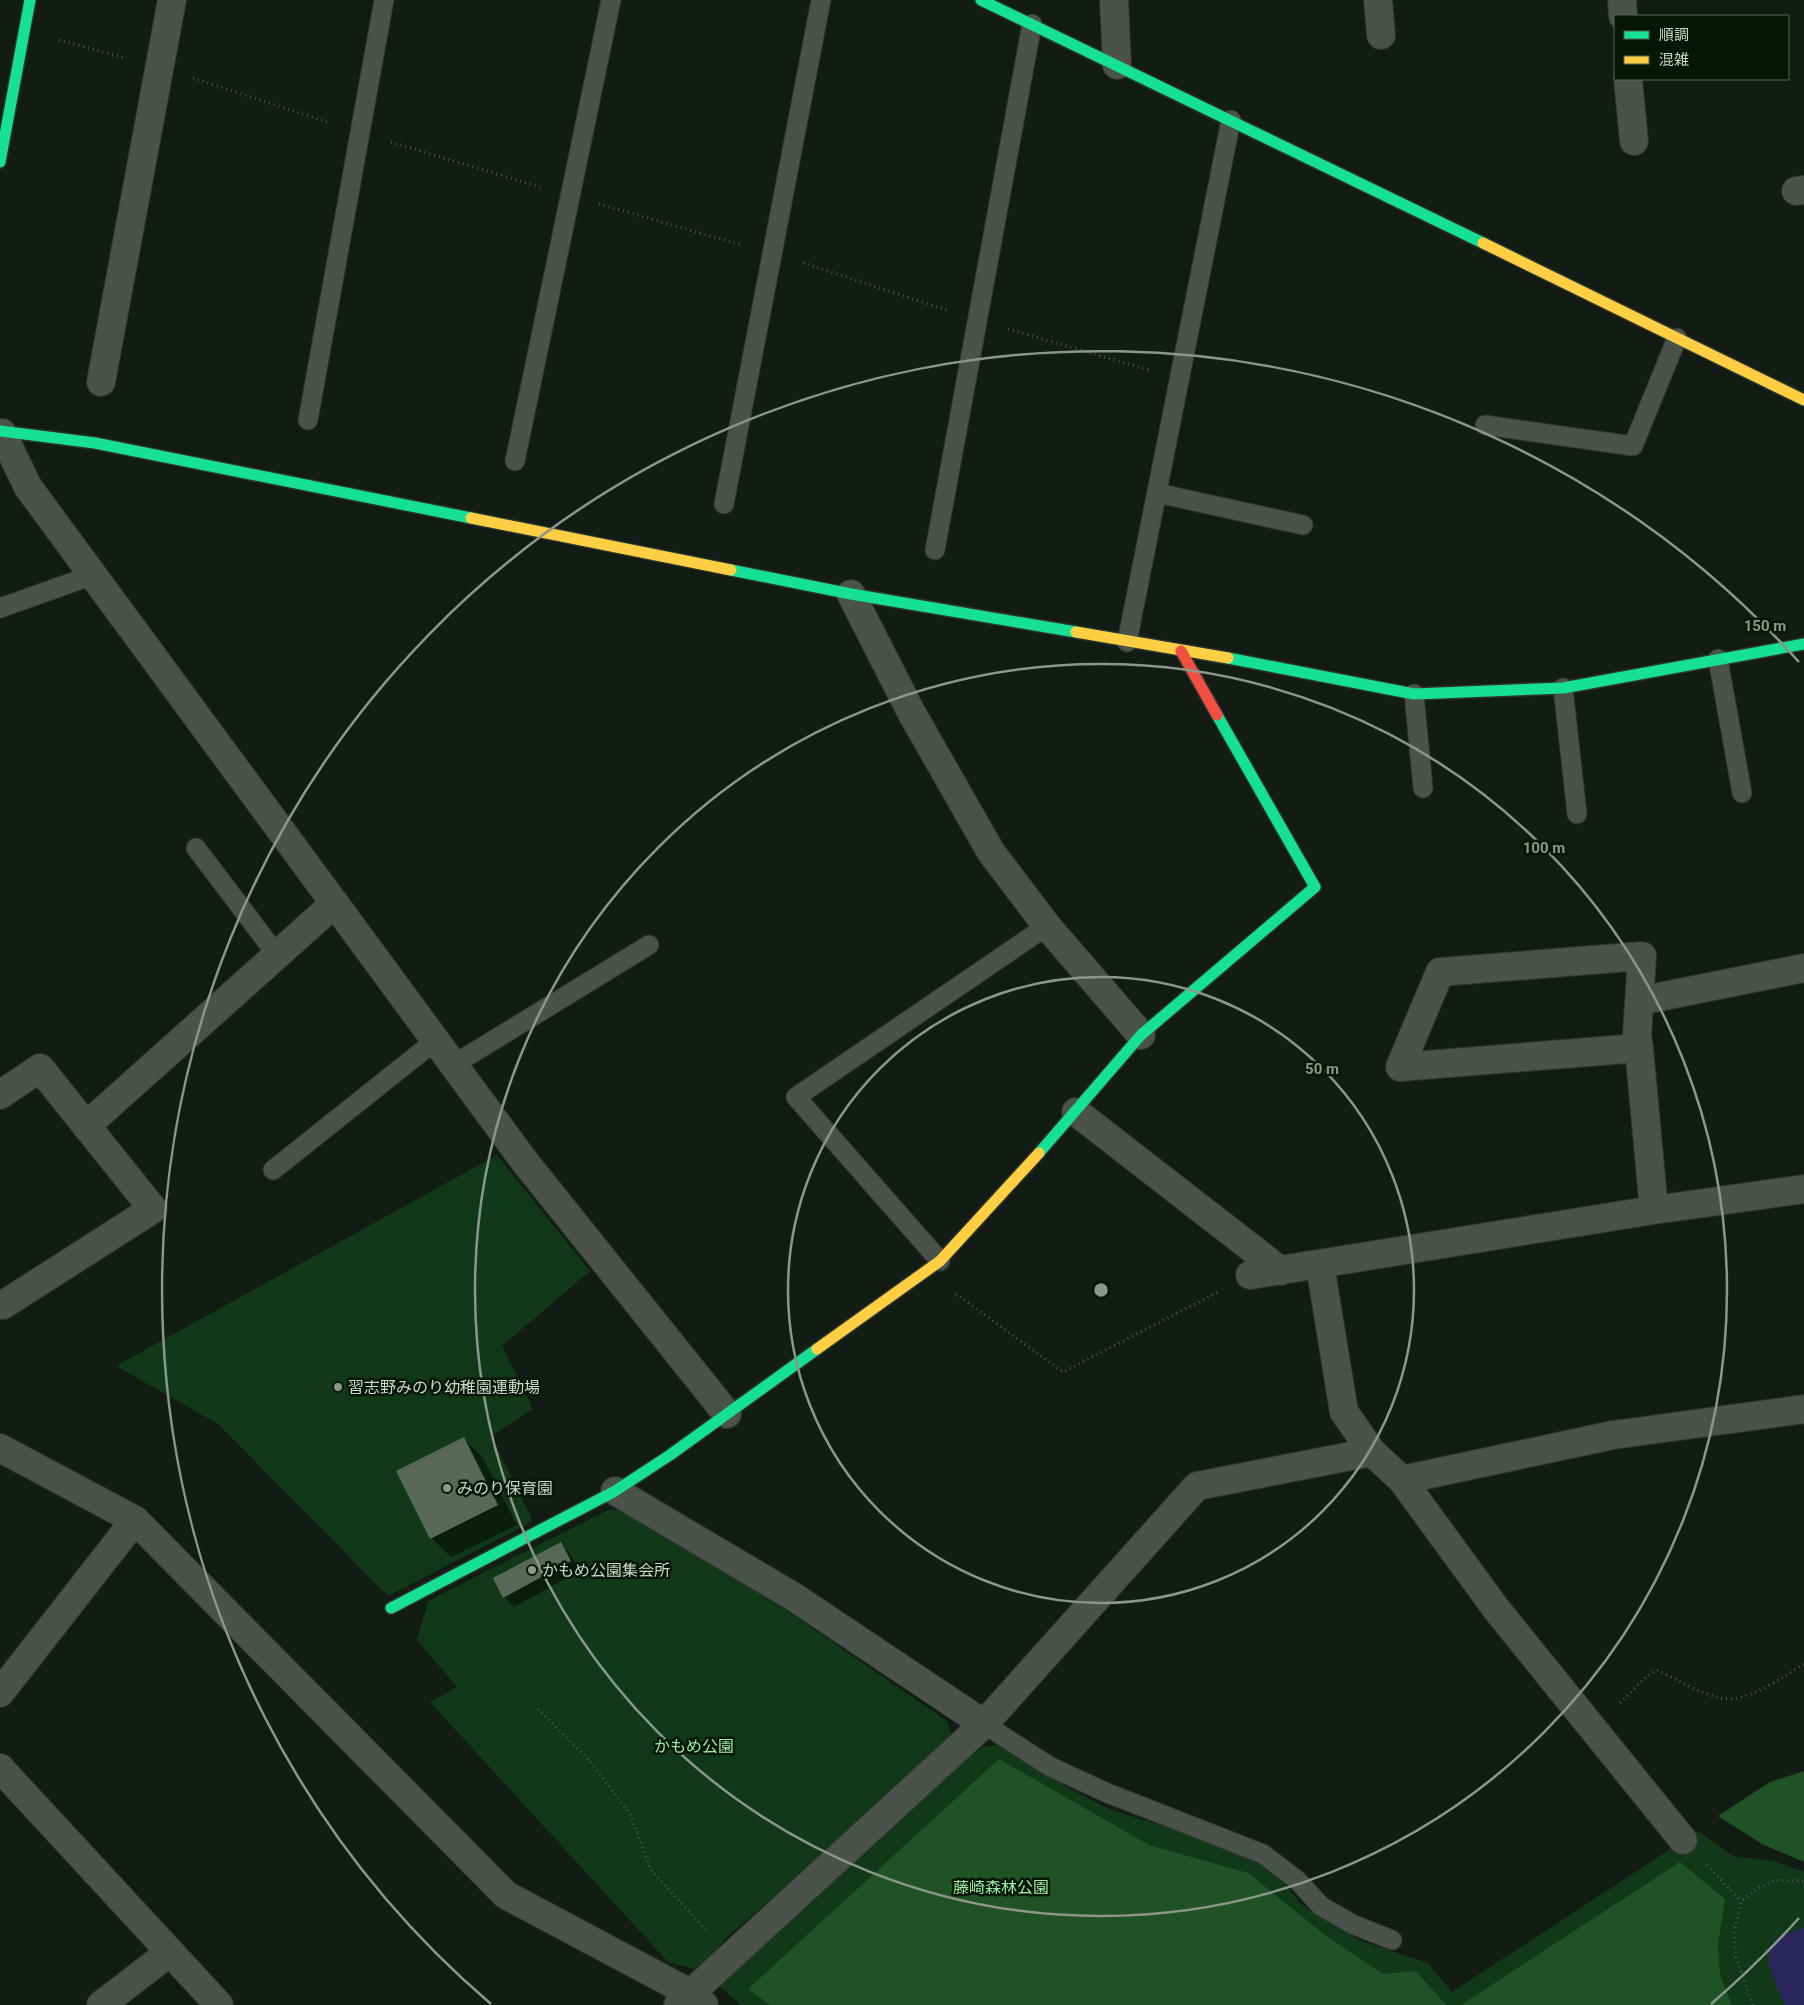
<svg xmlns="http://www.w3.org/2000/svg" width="1804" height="2005" font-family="Roboto,'Noto Sans JP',sans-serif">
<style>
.green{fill:#123917}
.forest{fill:#1f5225}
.water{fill:#2a265c}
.shadow{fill:#0007}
.building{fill:#586859}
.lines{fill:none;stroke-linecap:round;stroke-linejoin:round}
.lane-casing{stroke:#2d342e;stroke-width:21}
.street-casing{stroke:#2d342e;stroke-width:30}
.fast-casing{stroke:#2d342e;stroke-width:14}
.slow-casing{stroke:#2d342e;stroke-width:14}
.jam-casing{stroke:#2d342e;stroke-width:14}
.path{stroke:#505650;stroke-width:3;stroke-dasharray:1 4;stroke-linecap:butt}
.lane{stroke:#4b524c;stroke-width:19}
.street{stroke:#4b524c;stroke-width:28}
.fast{stroke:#16e098;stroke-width:11}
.slow{stroke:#ffcf43;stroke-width:11}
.jam{stroke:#f24e42;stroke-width:11}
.ring{fill:none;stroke:#8c968c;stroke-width:2.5}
.poi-dot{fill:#8c968c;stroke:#061607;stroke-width:2}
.labels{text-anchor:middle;stroke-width:5;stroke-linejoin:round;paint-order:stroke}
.poi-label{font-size:16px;fill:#cdd8cd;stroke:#061607;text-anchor:start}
.park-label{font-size:16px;fill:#9ceea1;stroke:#061607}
.centre{fill:#8c968c;stroke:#061607;stroke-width:2.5}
.ring-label{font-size:15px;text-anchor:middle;font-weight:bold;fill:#8c968c;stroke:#061607;stroke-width:5;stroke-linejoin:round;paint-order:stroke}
</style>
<rect width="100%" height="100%" fill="#121c14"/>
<path class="green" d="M497 1155 590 1271 502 1346 533 1409 491 1436 533 1521 388 1596 218 1424 116 1366Z
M610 1509 623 1511 783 1608 947 1721 951 1735 929 1764 727 1937 699 1970 668 1962 430 1702 457 1687 417 1640 428 1601Z
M1002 1744 1065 1786 1109 1809 1220 1844 1261 1865 1280 1879 1301 1904 1361 1941 1428 1963 1452 1992 1698 1831 1733 1856 1773 1861 1804 1872V2005H741L719 1986 955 1766 983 1747Z"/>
<path class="forest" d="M999 1759 1149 1845 1248 1873 1325 1935 1383 1974 1416 1971 1446 2005H770L748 1989Z
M1804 1771V1862L1762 1844 1718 1816 1770 1782Z
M1680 1862 1725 1899 1718 1944 1720 1975 1732 2005H1461Z"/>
<path class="water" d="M1804 1927V2005H1785C1778 1987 1757 1953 1778 1939 1785 1934 1796 1931 1804 1927Z"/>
<path class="shadow" d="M464 1439 483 1458 517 1525 451 1557 431 1538Z
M560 1544 570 1553 579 1571 514 1607 504 1597Z"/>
<path class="building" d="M464 1437 498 1505 430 1539 396 1471Z
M561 1542 571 1561 503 1598 493 1578Z"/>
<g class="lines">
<defs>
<path id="lane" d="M308 420 384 0
M1485 425 1633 446 1677 338
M515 461 611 0
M1157 493 1303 525
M724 504 821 0
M935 550 1032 24
M0 608 93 575
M1127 642 1231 120
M1718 659 1742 793
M1563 688 1577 814
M1414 694 1423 788
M196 848 277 955
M453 1065 649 945
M273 1170 435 1041
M940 1261 796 1097 1047 926
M984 1724 1049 1766 1105 1792 1263 1854 1297 1880 1321 1906 1352 1924 1392 1940"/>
<path id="street" d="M1114 0 1117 65
M1378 0 1381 35
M1622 0 1623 16
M1628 79 1634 141
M1796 191 1804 190
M101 382 172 0
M2 433 28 487 525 1162 727 1414
M851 594 910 710 991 852 1047 926 1141 1035
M1639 1001 1804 968
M1639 1048 1400 1067 1440 972 1642 956 1637 1035 1639 1048 1654 1210
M0 1095 40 1068 153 1209 3 1305 0 1304
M1076 1112 1281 1271
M86 1126 335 903
M1320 1265 1344 1412 1372 1452 1402 1480 1497 1610 1683 1840
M1250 1275 1654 1210 1804 1189
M0 1448 135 1520 506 1895 690 1993 704 2005
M1402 1480 1613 1435 1804 1409
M615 1491 794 1597 984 1724 1197 1486 1372 1452
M0 1693 135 1520
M0 1768 219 2005
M101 2005 170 1952
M678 2005 984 1724"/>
<path id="fast" d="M981 0 1483 243
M0 162 30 0
M0 431 95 443 471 518
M731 570 851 594 1076 632
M1228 658 1414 694 1563 688 1804 644
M1039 1153 1141 1035 1315 887 1217 715
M391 1608 615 1491 670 1455 817 1349"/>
<path id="slow" d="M1483 243 1804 400
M471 518 731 570
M1076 632 1228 658
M817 1349 940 1261 1039 1153"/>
<path id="jam" d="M1181 651 1217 715"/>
</defs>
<use href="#lane" class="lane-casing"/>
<use href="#street" class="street-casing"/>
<use href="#fast" class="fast-casing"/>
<use href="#slow" class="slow-casing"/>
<use href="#jam" class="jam-casing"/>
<path class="path" d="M59 40 125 58
M193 78 330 123
M391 142 540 187
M599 204 742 245
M803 263 947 310
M1008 329 1149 370
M956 1294 1063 1372 1220 1291
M1620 1703 1646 1677 1657 1670C1676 1679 1700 1693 1720 1698 1746 1704 1783 1677 1804 1664
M538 1709 590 1761 630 1814 651 1870 706 1930
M1707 1865 1741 1901
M1753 2005 1736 1957 1734 1933 1741 1901 1756 1890 1775 1880 1804 1881"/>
<use href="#lane" class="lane"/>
<use href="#street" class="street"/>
<use href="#fast" class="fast"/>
<use href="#slow" class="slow"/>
<use href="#jam" class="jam"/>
</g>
<g class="ring">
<circle cx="1101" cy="1290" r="313"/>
<circle cx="1101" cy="1290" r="626"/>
<path d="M1799 1918A939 939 0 0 1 1711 2004M491 2004A939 939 0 1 1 1799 662"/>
</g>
<g class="poi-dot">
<circle cx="338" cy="1387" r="5"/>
<circle cx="447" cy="1488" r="5"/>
<circle cx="532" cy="1570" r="5"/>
</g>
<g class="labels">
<g class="poi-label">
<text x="348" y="1393">習志野みのり幼稚園運動場</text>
<text x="457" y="1494">みのり保育園</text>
<text x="542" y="1576">かもめ公園集会所</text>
</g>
<g class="park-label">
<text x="694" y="1752">かもめ公園</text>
<text x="1001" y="1893">藤崎森林公園</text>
</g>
</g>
<circle cx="1101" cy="1290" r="8" class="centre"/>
<g class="ring-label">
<text x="1765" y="631">150 m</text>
<text x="1544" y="853">100 m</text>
<text x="1322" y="1074">50 m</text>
</g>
<rect x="1614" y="15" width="175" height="65" fill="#061607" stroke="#566456"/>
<rect x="1624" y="31" width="25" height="8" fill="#16e098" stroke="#566456"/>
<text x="1659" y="40" font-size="15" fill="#cdd8cd">順調</text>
<rect x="1624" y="56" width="25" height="8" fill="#ffcf43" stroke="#566456"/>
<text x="1659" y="65" font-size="15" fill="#cdd8cd">混雑</text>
</svg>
